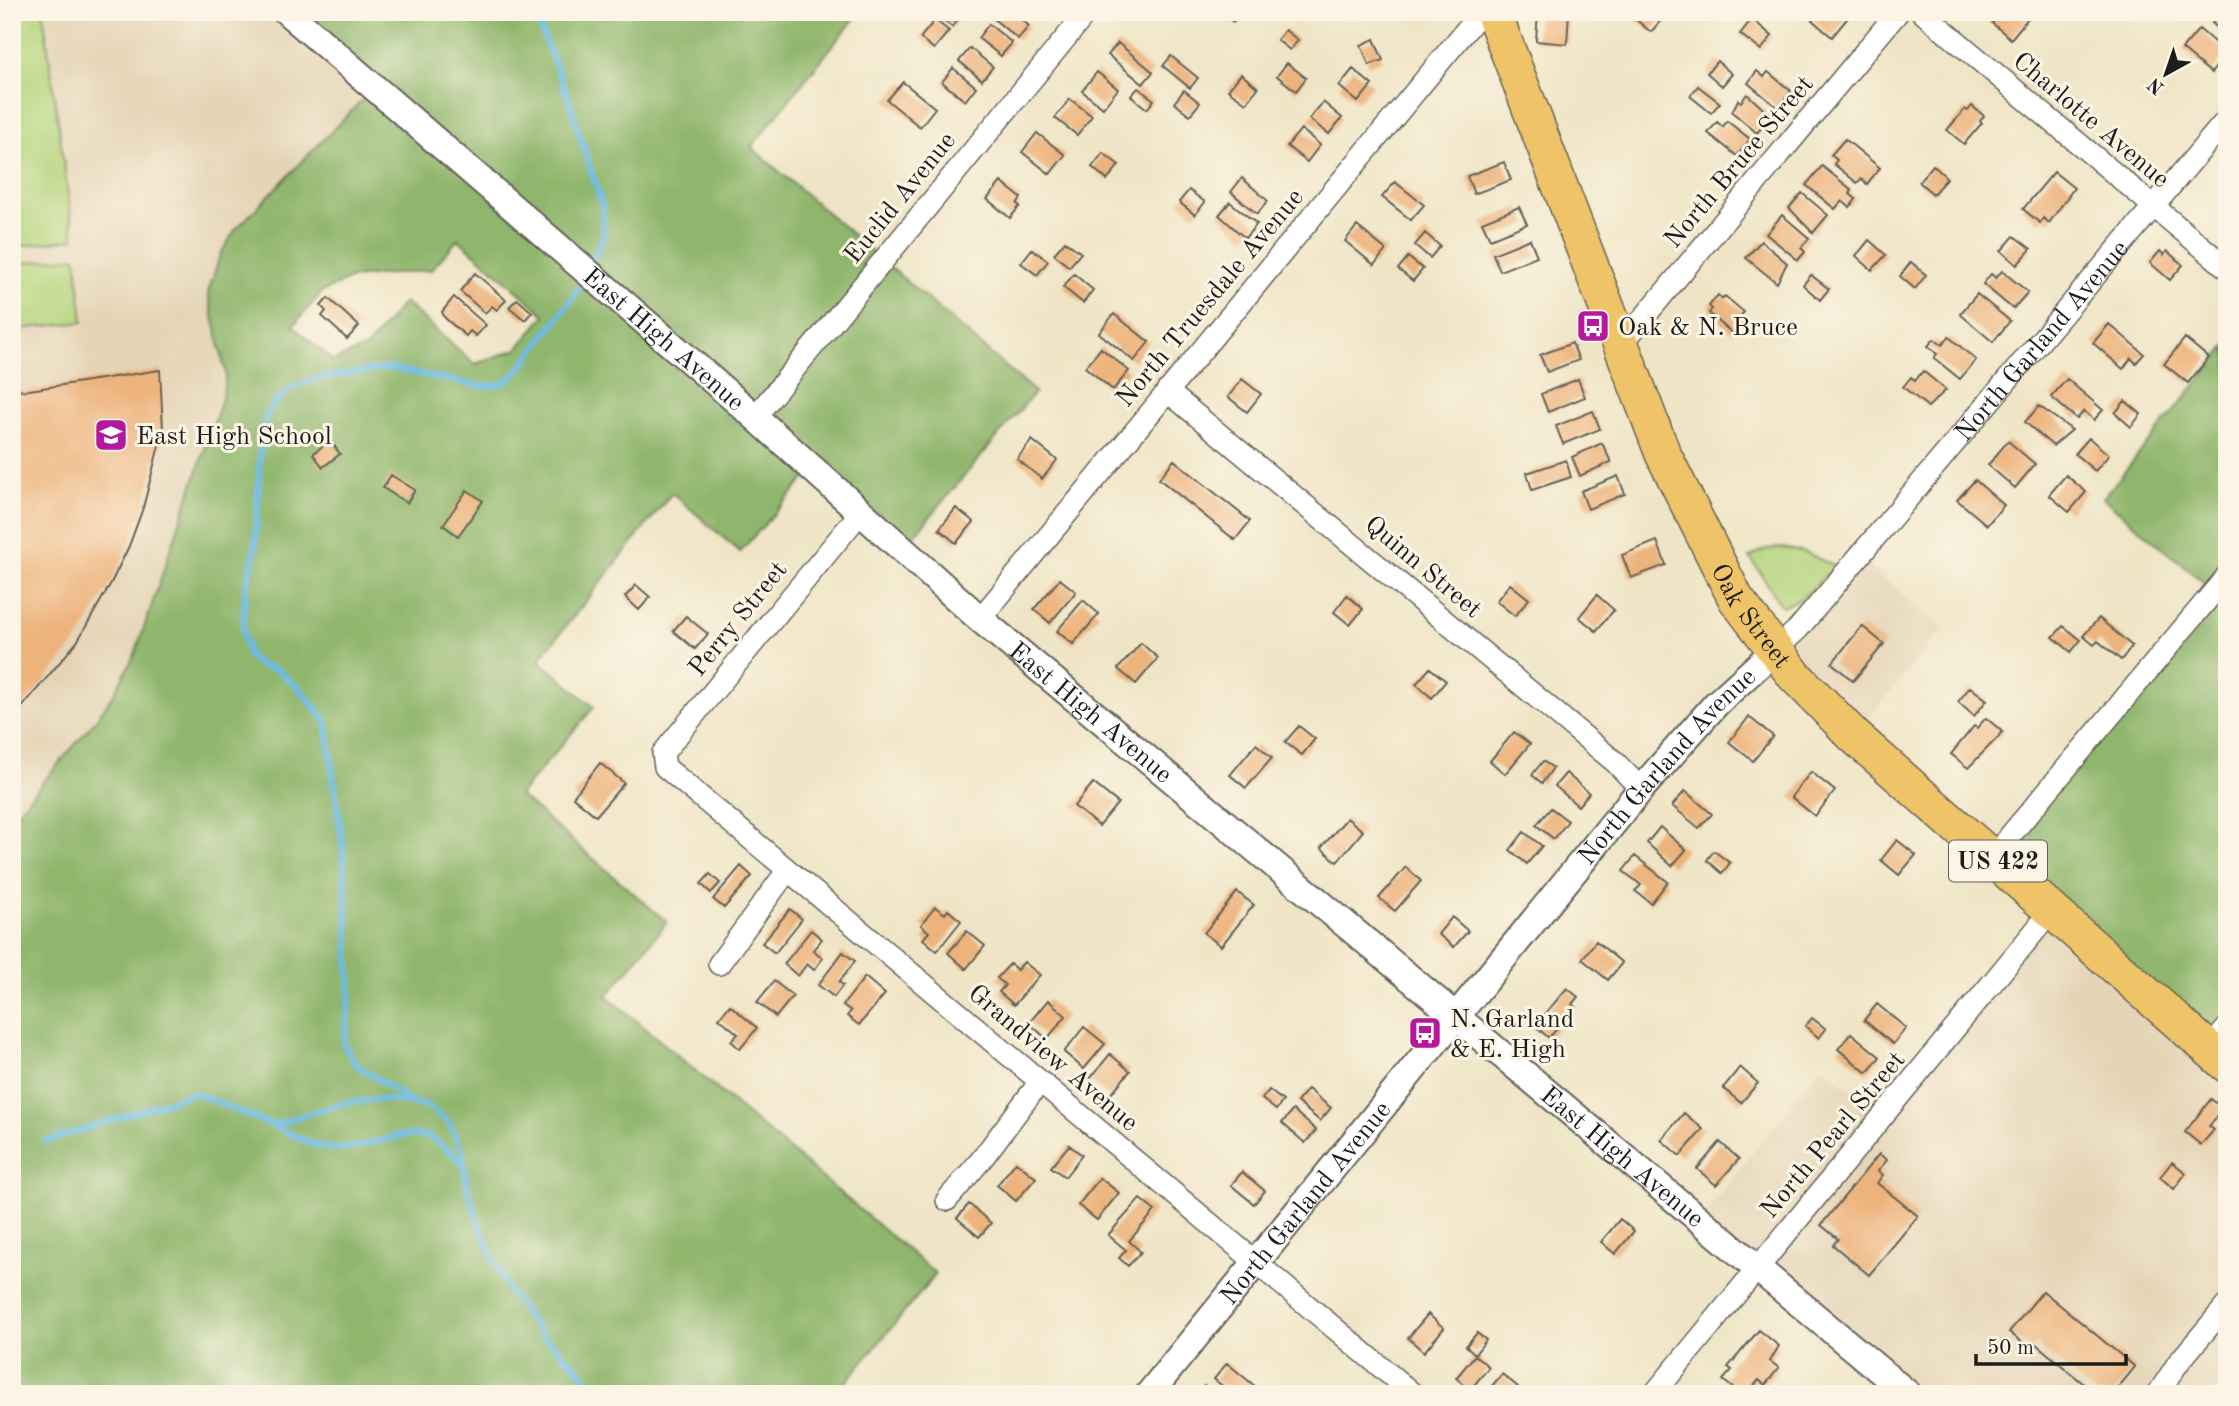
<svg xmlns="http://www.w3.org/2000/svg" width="2239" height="1406" font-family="'Old Standard TT',serif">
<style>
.built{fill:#e5d5b7}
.green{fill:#b4d47c;stroke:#68784c;stroke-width:2}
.forest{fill:#8fb66c;stroke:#566944;stroke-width:2;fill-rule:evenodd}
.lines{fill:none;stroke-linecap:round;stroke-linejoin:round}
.stream{stroke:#6abbe5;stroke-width:6}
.building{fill:#edb37b}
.minor-casing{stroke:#666258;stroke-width:24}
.tertiary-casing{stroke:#666258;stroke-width:30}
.trunk-casing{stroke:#666258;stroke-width:38}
.minor{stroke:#fff;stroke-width:21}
.tertiary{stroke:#fff;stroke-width:26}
.trunk{stroke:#efc469;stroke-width:35}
.labels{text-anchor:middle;stroke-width:6;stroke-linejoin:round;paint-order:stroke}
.shield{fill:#fcf5e5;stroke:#5f5d58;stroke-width:2}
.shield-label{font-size:24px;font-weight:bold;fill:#1c1c1c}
.street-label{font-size:26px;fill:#1c1c1c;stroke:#fcf5e5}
.poi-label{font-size:26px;fill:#1c1c1c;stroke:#fcf5e5;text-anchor:start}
</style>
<rect width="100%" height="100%" fill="#fcf5e5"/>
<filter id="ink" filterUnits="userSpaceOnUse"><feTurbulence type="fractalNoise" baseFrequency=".0143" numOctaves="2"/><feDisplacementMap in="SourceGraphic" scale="14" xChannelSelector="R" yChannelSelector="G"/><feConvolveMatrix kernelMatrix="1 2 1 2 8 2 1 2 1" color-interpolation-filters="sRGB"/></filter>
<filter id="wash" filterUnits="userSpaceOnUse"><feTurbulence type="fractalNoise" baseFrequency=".00686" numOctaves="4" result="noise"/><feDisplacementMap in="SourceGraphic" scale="28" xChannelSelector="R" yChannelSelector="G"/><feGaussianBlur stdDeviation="1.57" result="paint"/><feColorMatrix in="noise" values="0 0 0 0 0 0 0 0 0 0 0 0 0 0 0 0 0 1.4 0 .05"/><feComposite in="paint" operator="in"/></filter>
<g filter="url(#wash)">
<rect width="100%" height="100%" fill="#efe5c6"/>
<path class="built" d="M12 12H287L375 88 235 230 220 255 226 375 221 402 135 654 114 694 91 726 12 818Z
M1859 557 1943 629 1854 736 1774 651Z
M2053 909 2227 1028V1394H1908L1700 1220 1821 1066 1883 1115Z"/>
<path class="green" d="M12 12H43L74 239 12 247Z
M76 257 83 322 12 330V264Z
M1782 548 1805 552 1836 567 1802 598 1782 607 1750 557 1766 549Z"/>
<path class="forest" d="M287 12H860L751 147 1035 392 902 550 813 470 740 552 672 493 539 660 594 707 519 795 667 922 607 996 936 1274 836 1394H12V818L91 726 114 694 135 654 221 402 226 375 208 293 220 255 235 230 374 88ZM458 239 545 315 517 349 475 364 404 302 367 347 333 361 293 326 322 292 352 278 431 270Z
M2227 346V1028L2209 1050 1993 856 2214 591 2103 498Z"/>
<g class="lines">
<path class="stream" d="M534 12 566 92 602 205 604 235 590 267
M415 1104 355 1064 344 1044 350 993 349 950 343 848 326 721 299 688 276 669 261 666 248 656 243 631 245 591 255 551 261 436 267 414 277 400 293 387 318 378 389 368 485 387 504 383 519 370 575 295 585 277
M272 1125C292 1134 316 1149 338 1149 367 1149 402 1127 430 1138 442 1143 454 1156 464 1165
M45 1142 194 1093 272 1125 344 1103 379 1099 426 1105 449 1123 462 1151 467 1187 482 1233 510 1293 541 1334 578 1368 598 1394"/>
</g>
<g id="blocks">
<path class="building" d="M943 12H964L952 27 939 17Z
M1001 12H1012L1029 26 1018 39 995 20Z
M1222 12H1242L1233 22Z
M1538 12H1569L1567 44 1536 41Z
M1639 12H1654L1662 19 1651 32 1634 18Z
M1672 12H1689L1682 21Z
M1818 12H1850L1851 14 1832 37 1812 20Z
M2001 12H2033L2011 39 1992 23Z
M2211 12H2227V36L2212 23 2214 19 2209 15Z
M1752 19 1772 36 1761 50 1740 34Z
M935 20 949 31 934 49 920 38Z
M989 24 1012 43 1001 56 978 38Z
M2199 29 2227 53 2211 73 2182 49Z
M1285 30 1298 40 1290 50 1277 40Z
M1374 39 1383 60 1369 65 1361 45Z
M1118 43 1153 72 1143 84 1108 55Z
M970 48 993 67 982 80 959 61Z
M1171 56 1198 78 1190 88 1163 66Z
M1717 61 1732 74 1722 86 1707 73Z
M1287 63 1306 78 1296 91 1277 76Z
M953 68 976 87 965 101 942 82Z
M1353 69 1372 85 1358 102 1339 86Z
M1757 71 1764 77 1768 72 1791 91 1778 108 1748 83Z
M1097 72 1118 89 1103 108 1082 91Z
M1241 74 1258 88 1246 103 1228 90Z
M903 82 935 108 920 127 887 100Z
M1698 86 1720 103 1711 113 1690 96Z
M1138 88 1154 100 1147 109 1131 96Z
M1184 90 1200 103 1190 115 1174 103Z
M1747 94 1771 116 1757 133 1732 112 1738 100 1741 102Z
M1070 99 1092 116 1077 135 1055 118Z
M1323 102 1342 118 1329 134 1309 119Z
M1972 106 1984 116 1980 121 1982 123 1964 144 1947 130 1965 109 1968 111Z
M1727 121 1750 139 1737 156 1708 133 1717 122 1723 127Z
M1301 129 1320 145 1307 162 1287 146Z
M1037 133 1065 155 1050 174 1022 152Z
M1845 139 1880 168 1867 184 1861 179 1857 183 1834 164 1837 160 1831 155Z
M1103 153 1119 165 1107 180 1092 167Z
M1504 162 1511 180 1474 194 1467 176Z
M1933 165 1947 178 1933 194 1919 182Z
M1822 166 1852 190 1850 194 1856 199 1850 207 1842 201 1835 209 1806 185Z
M2054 172 2074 188 2049 223 2043 218 2040 223 2023 209Z
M1242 178 1268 201 1257 214 1231 192Z
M1001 182 1021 198 1017 204 1020 206 1010 218 987 199Z
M1395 182 1424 205 1411 220 1382 197Z
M1189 190 1205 202 1195 215 1179 202Z
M1802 193 1828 215 1813 233 1789 208Z
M1230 202 1257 224 1245 238 1219 215Z
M1519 207 1527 224 1490 239 1482 222Z
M1782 215 1809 238 1801 248 1805 252 1798 260 1766 234Z
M1357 226 1386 250 1374 265 1345 241Z
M1425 233 1440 246 1430 258 1415 245Z
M2014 236 2031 249 2017 265 2001 251Z
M1530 239 1537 256 1500 271 1493 254Z
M1869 240 1886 255 1872 270 1856 256Z
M1065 241 1081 253 1069 267 1054 254Z
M1761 241 1787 263 1777 283 1746 258Z
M1032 249 1048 261 1037 275 1021 263Z
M2160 251 2164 255 2167 251 2183 265 2170 280 2150 263Z
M1408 257 1423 269 1413 281 1398 269Z
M1911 262 1926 275 1915 289 1900 276Z
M2002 271 2028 292 2013 309 1983 284 1991 274 1996 278Z
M475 273 506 300 497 310 492 306 485 313 460 291Z
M1074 274 1093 290 1083 303 1063 287Z
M1811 275 1829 289 1820 300 1803 285Z
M1977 294 2010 321 1993 342 1960 314Z
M1718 295 1722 299 1725 296 1744 312 1739 318 1743 320 1732 333 1709 313 1712 309 1709 306Z
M454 297 486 325 476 336 470 331 466 336 445 318 442 312Z
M328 298 359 326 347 339 322 316 326 311 321 306Z
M517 299 532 312 525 320 509 307Z
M1114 314 1149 342 1134 361 1099 333Z
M2109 324 2144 354 2136 363 2131 358 2123 369 2093 343Z
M1949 337 1976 360 1960 379 1934 358 1937 354 1928 346 1934 339 1942 345Z
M2185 338 2209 358 2188 383 2164 364Z
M1572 343 1579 360 1547 372 1540 355Z
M1101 348 1129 371 1113 390 1085 367Z
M160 370 163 430 143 508 129 546 111 583 77 642 12 719V452L19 422 12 423V383L23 391Z
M1923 371 1946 390 1928 407 1903 387 1911 377 1915 381Z
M1242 379 1261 394 1247 412 1228 397Z
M1578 379 1585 397 1548 412 1541 394Z
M2067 379 2103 410 2094 420 2084 411 2077 419 2051 397Z
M2125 401 2141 414 2131 427 2115 413Z
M2039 406 2072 430 2053 446 2025 422Z
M1593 411 1600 429 1563 444 1556 426Z
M2089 438 2109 455 2095 471 2075 454Z
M330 440 340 454 323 467 313 454Z
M1032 440 1057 460 1042 479 1017 459Z
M2008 441 2035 464 2015 488 1988 465Z
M1602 443 1611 462 1580 476 1572 457Z
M1174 460 1250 521 1235 540 1159 479Z
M1566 460 1571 477 1532 490 1527 473Z
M391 475 415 490 407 503 383 488Z
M2066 475 2086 492 2069 512 2049 495Z
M1618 476 1625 494 1588 509 1581 491Z
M1975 480 2004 505 1987 525 1957 500Z
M467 490 483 501 458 536 443 525Z
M956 508 974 522 956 543 939 529Z
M1657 541 1666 565 1631 578 1622 555Z
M1060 579 1076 592 1050 623 1034 609Z
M1510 584 1529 599 1515 616 1496 601Z
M636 585 650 597 639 610 625 597Z
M1347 595 1363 609 1350 625 1334 612Z
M1597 595 1614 610 1596 631 1579 617Z
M1083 600 1099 614 1073 644 1057 631Z
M686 616 708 634 695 649 673 631Z
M2099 618 2132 646 2121 660 2098 641 2094 645 2083 636Z
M1862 626 1884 644 1853 681 1832 663Z
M2063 626 2081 640 2071 652 2053 637Z
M1141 643 1158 658 1136 684 1118 669Z
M1430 668 1446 681 1432 698 1416 684Z
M1970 687 1987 700 1974 716 1958 702Z
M1749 717 1773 736 1753 761 1729 742Z
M1986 718 2003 732 1968 768 1951 754 1974 726 1977 728Z
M1299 726 1315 739 1302 755 1285 742Z
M1514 732 1530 744 1505 774 1490 761Z
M1256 744 1272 758 1246 788 1230 775Z
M1543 761 1553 768 1542 783 1532 775Z
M600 763 624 783 596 816 573 797Z
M1811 772 1835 791 1815 816 1791 797Z
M1566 773 1589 793 1578 806 1555 786Z
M1093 783 1118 803 1099 826 1074 806Z
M1685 791 1712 814 1699 828 1672 806Z
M1551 808 1568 821 1554 839 1536 825Z
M1347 818 1363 831 1337 862 1321 848Z
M1660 827 1686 850 1672 866 1647 843Z
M1524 832 1542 846 1527 864 1510 850Z
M1897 840 1916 855 1899 875 1881 860Z
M1714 851 1730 863 1722 873 1707 860Z
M1635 856 1668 882 1651 903 1635 891 1641 885 1623 871Z
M741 866 752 876 724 908 713 899Z
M1406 867 1421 881 1395 911 1379 898Z
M710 874 720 883 711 893 701 884Z
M1237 892 1254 905 1221 946 1204 933Z
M935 907 945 914 948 910 961 921 937 951 923 939 929 932 921 925Z
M790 909 802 919 775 953 762 943Z
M1452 917 1468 931 1454 947 1438 934Z
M811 930 822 939 813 950 823 958 814 970 807 964 798 976 784 964Z
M967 931 985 946 966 969 948 953Z
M1596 941 1622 963 1608 980 1582 959Z
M843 952 855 961 839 982 843 985 834 997 818 985Z
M1024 962 1040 975 1014 1005 999 992 1005 985 997 978 1010 964 1017 970Z
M865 977 885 994 859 1025 847 1016 851 1011 843 1005Z
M774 981 793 996 776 1017 757 1002Z
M1567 988 1578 997 1572 1004 1575 1007 1549 1038 1535 1026Z
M1048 1000 1066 1016 1047 1039 1029 1023Z
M1877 1004 1906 1028 1893 1044 1864 1020Z
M730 1005 757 1028 740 1049 731 1041 738 1034 719 1018Z
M1812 1018 1826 1029 1819 1038 1805 1026Z
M1084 1027 1105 1044 1084 1069 1064 1052Z
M1851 1033 1880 1057 1867 1073 1838 1049Z
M1110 1054 1130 1071 1109 1096 1089 1080Z
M1740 1067 1758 1083 1741 1103 1723 1088Z
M1308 1089 1331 1108 1320 1121 1297 1102Z
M1269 1090 1283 1101 1276 1110 1262 1099Z
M2211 1099 2223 1109 2209 1126 2214 1130 2201 1145 2185 1132Z
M1293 1110 1316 1130 1305 1143 1282 1123Z
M1684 1113 1703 1129 1680 1156 1661 1140Z
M1720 1142 1739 1159 1716 1185 1697 1169Z
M1069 1145 1082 1155 1065 1177 1051 1167Z
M1879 1154 1887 1160 1878 1171 1883 1175 1877 1183 1918 1216 1869 1275 1833 1245 1838 1239 1821 1225Z
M1016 1162 1036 1178 1016 1201 997 1185Z
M2172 1162 2186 1173 2174 1189 2160 1177Z
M1242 1172 1265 1191 1254 1204 1231 1185Z
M1100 1178 1119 1193 1097 1220 1078 1205Z
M1140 1199 1155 1211 1129 1241 1141 1252 1128 1266 1119 1258 1126 1250 1108 1235Z
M969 1204 991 1223 979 1237 957 1218Z
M1620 1219 1634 1231 1615 1254 1601 1242Z
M2043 1291 2135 1367 2113 1394H2096L2036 1344 2032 1350 2009 1332Z
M1428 1314 1444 1328 1424 1352 1408 1338Z
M1759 1330 1779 1346 1770 1361 1779 1368 1765 1385 1759 1380 1751 1389V1394H1740L1723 1380 1732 1370 1728 1367Z
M1477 1333 1486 1340 1475 1354 1466 1346Z
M1475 1355 1489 1367 1470 1390 1456 1378Z
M1227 1363 1256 1387 1250 1394H1232L1214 1379Z
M1502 1374 1518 1387 1513 1394H1485Z
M1204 1386 1214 1394H1197Z"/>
</g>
</g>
<g filter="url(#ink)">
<use href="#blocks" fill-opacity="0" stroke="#666258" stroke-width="2"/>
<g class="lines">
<defs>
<g id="minor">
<path d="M1922 12 2227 268"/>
<path d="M1621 345 1898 12"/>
<path d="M1167 391 1615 762 1641 789"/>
<path d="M755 417 1087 12"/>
<path d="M860 513 663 753 665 767 1413 1394"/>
<path d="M980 619 1481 12"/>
<path id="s1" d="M1774 651 1798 629 2227 119"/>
<path d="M1993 856 2227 576"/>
<path d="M719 964 787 871"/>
<path d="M2209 1050 2227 1028"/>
<path d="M947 1200 981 1160 1039 1083"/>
<path d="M1654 1394 2053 909"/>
<path d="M2158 1394 2178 1363 2227 1305"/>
</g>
<g id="tertiary">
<path id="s2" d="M287 12 755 417 980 619 1908 1394"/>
<path id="s3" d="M1149 1394 1641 789 1716 704 1774 651"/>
</g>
<g id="trunk">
<path id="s4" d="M1493 12 1663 454 1736 599 1795 676 1854 736 2227 1065"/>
</g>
</defs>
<use href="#minor" class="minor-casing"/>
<use href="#tertiary" class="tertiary-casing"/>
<use href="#trunk" class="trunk-casing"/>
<use href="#minor" class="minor"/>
<use href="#tertiary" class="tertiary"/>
<use href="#trunk" class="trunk"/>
</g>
</g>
<defs>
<symbol id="bus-square" viewBox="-11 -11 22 22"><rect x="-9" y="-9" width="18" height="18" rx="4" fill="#b5179e" stroke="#fcf5e5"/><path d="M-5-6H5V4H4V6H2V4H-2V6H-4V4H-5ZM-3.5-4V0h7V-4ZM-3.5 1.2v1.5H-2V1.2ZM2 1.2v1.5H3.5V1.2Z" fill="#fff"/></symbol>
<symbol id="school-square" viewBox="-11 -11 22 22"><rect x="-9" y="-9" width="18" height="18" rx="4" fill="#b5179e" stroke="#fcf5e5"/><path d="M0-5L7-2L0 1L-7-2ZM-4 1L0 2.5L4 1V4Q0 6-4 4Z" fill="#fff"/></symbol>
</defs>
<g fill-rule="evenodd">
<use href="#bus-square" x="1574" y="307" width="38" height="38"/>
<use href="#school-square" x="92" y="416" width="38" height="38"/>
<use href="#bus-square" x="1406" y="1014" width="38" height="38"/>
</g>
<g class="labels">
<rect class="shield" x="1949" y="840.5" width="98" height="41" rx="5"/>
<g class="shield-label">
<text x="1998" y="869">US 422</text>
</g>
<g class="street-label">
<text transform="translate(2092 119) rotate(40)" y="9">Charlotte Avenue</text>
<text transform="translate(1738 161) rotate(-50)" y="9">North Bruce Street</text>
<text transform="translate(899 197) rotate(-51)" y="9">Euclid Avenue</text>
<text transform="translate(1209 297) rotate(-50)" y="9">North Truesdale Avenue</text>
<text dy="9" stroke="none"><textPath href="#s2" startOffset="499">East High Avenue</textPath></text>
<text dy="9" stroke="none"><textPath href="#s1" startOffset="410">North Garland Avenue</textPath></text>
<text transform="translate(1424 566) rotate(40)" y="9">Quinn Street</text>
<text dy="9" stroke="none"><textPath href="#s4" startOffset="658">Oak Street</textPath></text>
<text transform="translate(737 618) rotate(-51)" y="9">Perry Street</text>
<text dy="9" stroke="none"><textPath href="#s2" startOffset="1066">East High Avenue</textPath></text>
<text dy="9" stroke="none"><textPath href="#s3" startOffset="814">North Garland Avenue</textPath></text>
<text transform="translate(1054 1057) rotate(40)" y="9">Grandview Avenue</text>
<text transform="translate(1832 1134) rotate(-50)" y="9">North Pearl Street</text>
<text dy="9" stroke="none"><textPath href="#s2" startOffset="1759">East High Avenue</textPath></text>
<text dy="9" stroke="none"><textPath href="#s3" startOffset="247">North Garland Avenue</textPath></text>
</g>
<g class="poi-label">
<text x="1618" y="335">Oak &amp; N. Bruce</text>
<text x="136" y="444">East High School</text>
<text x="1450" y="1027">N. Garland<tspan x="1450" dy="30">&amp; E. High</tspan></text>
</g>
</g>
<rect width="2239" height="1406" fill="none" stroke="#fcf5e5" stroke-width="42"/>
<g transform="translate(2166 74) rotate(220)" stroke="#fcf5e5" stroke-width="5" paint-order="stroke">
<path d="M0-5L12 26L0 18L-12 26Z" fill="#1c1c1c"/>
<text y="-10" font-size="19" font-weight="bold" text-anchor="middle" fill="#1c1c1c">N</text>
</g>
<path d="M1976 1354v10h150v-10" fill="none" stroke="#1c1c1c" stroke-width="3.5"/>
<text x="1987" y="1354" font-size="21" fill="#1c1c1c" stroke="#fcf5e5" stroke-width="5" paint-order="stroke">50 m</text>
</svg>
